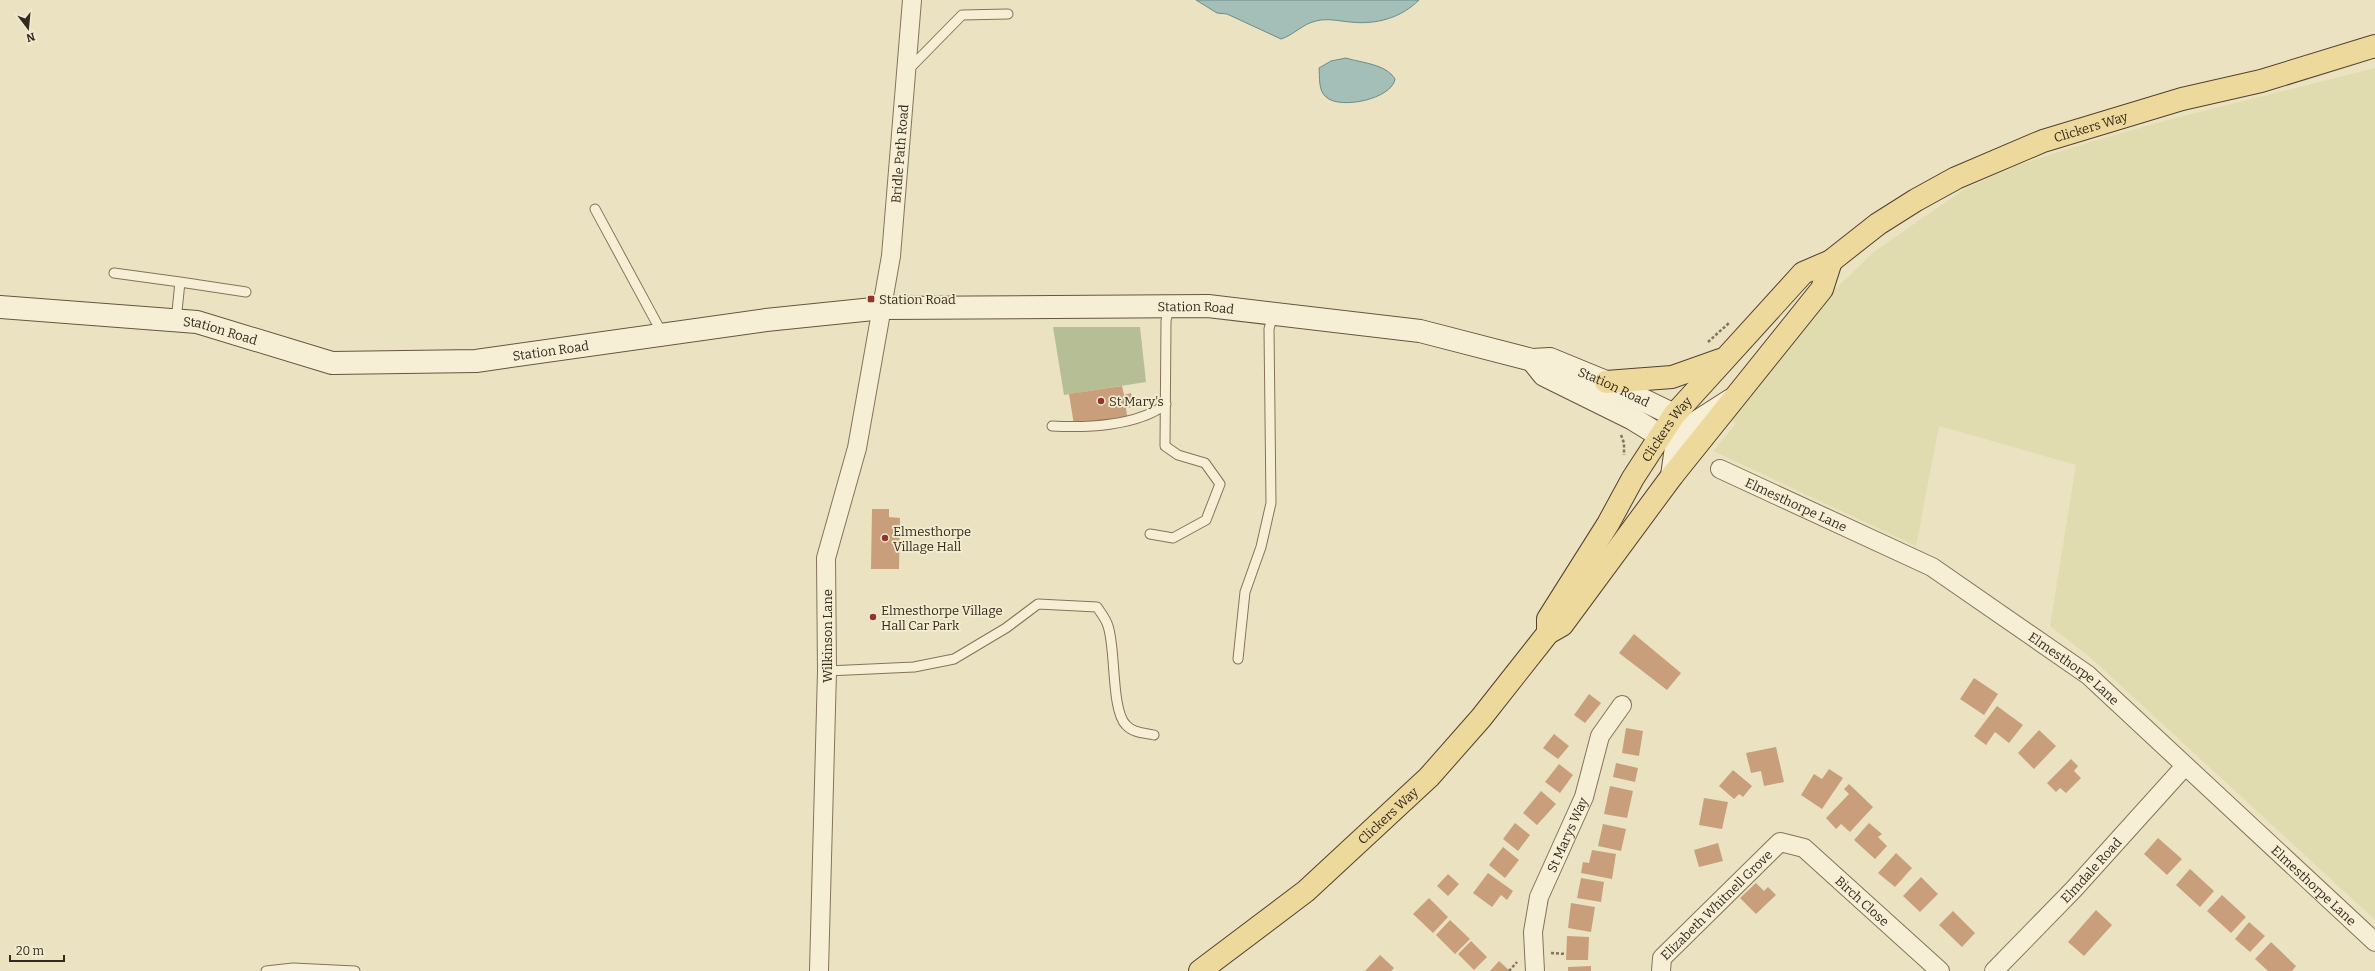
<svg xmlns="http://www.w3.org/2000/svg" width="2375" height="971" font-family="Bitter,serif">
<style>
.farmland{fill:#e0dcb0}
.cemetery{fill:#b6be96}
.water{fill:#a4beb8;stroke:#6c8c86}
.building{fill:#c89f7a}
.lines{fill:none;stroke-linecap:round;stroke-linejoin:round}
.lane-casing{stroke:#84735a;stroke-width:11}
.street-casing{stroke:#84735a;stroke-width:20}
.secondary-casing{stroke:#66553e;stroke-width:24}
.primary-casing{stroke:#52412e;stroke-width:24}
.path{stroke:#84735a;stroke-width:2.5;stroke-dasharray:3 2;stroke-linecap:butt}
.lane{stroke:#f7efd5;stroke-width:9}
.street{stroke:#f7efd5;stroke-width:18}
.secondary{stroke:#f7efd5;stroke-width:22}
.primary{stroke:#edd99c;stroke-width:22}
.poi-dot{fill:#90342e;stroke:#f3ecd1;stroke-width:1.5}
.labels{text-anchor:middle;stroke-width:3.5;stroke-linejoin:round;paint-order:stroke}
.street-label{font-size:13px;fill:#352a1e;stroke:#f3ecd1}
.poi-label{font-size:13px;fill:#352a1e;stroke:#f3ecd1;text-anchor:start}
</style>
<rect width="100%" height="100%" fill="#ebe2c2"/>
<path class="farmland" d="M2375 68V920L2092 659 2050 626 2076 465 1939 426 1916 546 1713 451 1736 424 1730 418 1828 296 1875 251 1966 188 2018 165 2090 142 2171 119Z"/>
<path class="cemetery" d="M1053 327H1140L1146 382 1064 395Z"/>
<path class="water" d="M1196 0H1419C1401 18 1376 25 1350 22 1339 21 1328 18 1316 21 1302 24 1294 35 1281 39L1227 14 1217 13Z
M1346 58C1362 63 1386 64 1395 79 1392 99 1340 110 1326 97 1318 90 1320 78 1319 68L1331 61Z"/>
<path class="building" d="M1122 386 1124 395 1131 393 1134 407 1126 408 1127 416 1074 425 1069 394Z
M872 509H889V517L900 518 899 569H871Z
M1634 634 1681 673 1667 690 1619 653Z
M1974 678 1998 694 1984 715 1960 699Z
M1589 694 1601 703 1585 723 1574 715Z
M1997 706 2023 725 2009 743 1995 732 1986 745 1974 736Z
M1626 728 1643 731 1639 756 1622 753Z
M2039 730 2056 746 2034 769 2018 753Z
M1554 734 1569 746 1558 759 1543 748Z
M1776 747 1784 782 1764 786 1761 771 1751 773 1746 753Z
M2071 759 2078 766 2074 771 2081 778 2066 793 2060 788 2056 792 2047 783Z
M1616 763 1638 768 1635 782 1613 777Z
M1559 764 1573 775 1560 793 1545 782Z
M1829 769 1843 778 1822 809 1801 795 1814 774 1822 779Z
M1733 770 1752 786 1743 797 1739 794 1734 799 1719 786Z
M1849 784 1873 807 1850 832 1841 824 1836 829 1826 818 1849 794 1844 789Z
M1610 786 1633 791 1627 818 1604 814Z
M1541 791 1556 804 1537 825 1523 813Z
M1704 798 1728 802 1722 829 1699 825Z
M1515 823 1530 835 1518 851 1503 839Z
M1869 823 1882 834 1878 837 1887 846 1875 859 1854 840Z
M1603 824 1626 829 1621 851 1598 846Z
M2158 838 2182 859 2167 875 2144 854Z
M1718 843 1723 861 1699 867 1694 850Z
M1503 847 1519 860 1505 878 1489 865Z
M1592 850 1616 854 1612 879 1581 873 1583 862 1589 863Z
M1896 853 1912 868 1895 887 1878 873Z
M2190 869 2214 891 2200 907 2176 885Z
M1488 873 1513 891 1507 900 1501 895 1492 907 1473 893Z
M1448 874 1459 884 1448 896 1437 886Z
M1921 877 1938 894 1920 912 1903 896Z
M1581 878 1604 882 1601 902 1577 898Z
M1756 883 1764 891 1768 887 1776 895 1756 914 1740 898Z
M2222 895 2246 917 2231 933 2207 911Z
M1429 898 1448 917 1433 933 1413 914Z
M1571 903 1595 907 1591 932 1568 928Z
M2096 910 2112 925 2084 956 2068 942Z
M1953 911 1975 933 1962 947 1939 925Z
M1450 920 1470 939 1455 954 1436 935Z
M2249 922 2265 936 2250 952 2235 939Z
M1567 936 1589 937 1588 960H1566Z
M1471 941 1487 957 1474 970 1458 954Z
M2271 942 2296 966 2292 971H2268L2255 959Z
M1380 955 1394 968 1391 971H1365Z
M1499 961 1510 971H1490Z
M1591 966V971H1568V967Z"/>
<g class="lines">
<defs>
<path id="lane" d="M907 71 962 15 1008 14
M595 209 662 333
M114 273 180 282 176 321
M180 282 246 292
M1052 426C1086 428 1138 426 1166 404
M1150 534 1173 538 1206 520 1220 484 1205 463 1178 455 1165 446 1166 321 1169 306
M1238 659 1245 592 1261 547 1271 503 1269 329 1273 314
M827 671 914 667 954 659 1006 628 1038 604 1097 607C1101 613 1106 619 1108 626 1116 649 1111 710 1126 725 1133 733 1145 733 1154 735
M266 971 293 968 355 971"/>
<g id="street">
<path id="s1" d="M1720 469 1932 567 2088 675 2375 942"/>
<path id="s2" d="M819 971 827 671 826 558 857 448 891 256 912 0"/>
<path id="s3" d="M1535 971 1533 932 1539 897 1584 797 1600 736 1622 705"/>
<path id="s4" d="M1661 971 1662 958 1780 842 1804 848 1940 971"/>
<path id="s5" d="M1994 971 2074 889 2185 766"/>
</g>
<g id="secondary">
<path id="s6" d="M0 307 197 322 332 363 476 361 766 320 883 308 1208 306 1420 331 1532 360 1550 359 1606 382 1674 415 1679 425 1672 476"/>
<path d="M1532 360 1544 375 1633 419 1664 438 1678 434 1731 400"/>
</g>
<g id="primary">
<path d="M1606 382 1672 377 1720 360"/>
<path id="s7" d="M1548 633V619L1608 524 1633 478 1674 415 1803 273 1831 261 1878 224 1916 200 1956 178 2043 141 2182 99 2261 81 2375 46"/>
<path id="s8" d="M1200 971 1306 891 1429 777 1481 718 1548 633 1562 625 1672 476 1822 289 1831 261"/>
</g>
</defs>
<use href="#lane" class="lane-casing"/>
<use href="#street" class="street-casing"/>
<use href="#secondary" class="secondary-casing"/>
<use href="#primary" class="primary-casing"/>
<path class="path" d="M1708 342 1729 323
M1621 435 1624 443V455
M1551 953 1566 954
M1509 971 1517 962"/>
<use href="#lane" class="lane"/>
<use href="#street" class="street"/>
<use href="#secondary" class="secondary"/>
<use href="#primary" class="primary"/>
</g>
<g class="poi-dot">
<rect x="867" y="295" width="8" height="8" rx="2"/>
<circle cx="1101" cy="401" r="4"/>
<circle cx="885" cy="538" r="4"/>
<circle cx="873" cy="617" r="4"/>
</g>
<g class="labels">
<g class="street-label">
<text dy="5" stroke="none"><textPath href="#s7" startOffset="771">Clickers Way</textPath></text>
<text dy="5" stroke="none"><textPath href="#s2" startOffset="825">Bridle Path Road</textPath></text>
<text dy="5" stroke="none"><textPath href="#s6" startOffset="1206">Station Road</textPath></text>
<text dy="5" stroke="none"><textPath href="#s6" startOffset="222">Station Road</textPath></text>
<text dy="5" stroke="none"><textPath href="#s6" startOffset="558">Station Road</textPath></text>
<text dy="5" stroke="none"><textPath href="#s6" startOffset="1635">Station Road</textPath></text>
<text dy="5" stroke="none"><textPath href="#s7" startOffset="238">Clickers Way</textPath></text>
<text dy="5" stroke="none"><textPath href="#s1" startOffset="84">Elmesthorpe Lane</textPath></text>
<text transform="translate(827 636) rotate(-90)" y="5">Wilkinson Lane</text>
<text dy="5" stroke="none"><textPath href="#s1" startOffset="408">Elmesthorpe Lane</textPath></text>
<text dy="5" stroke="none"><textPath href="#s8" startOffset="244">Clickers Way</textPath></text>
<text dy="5" stroke="none"><textPath href="#s3" startOffset="143">St Marys Way</textPath></text>
<text dy="5" stroke="none"><textPath href="#s5" startOffset="140">Elmdale Road</textPath></text>
<text dy="5" stroke="none"><textPath href="#s1" startOffset="732">Elmesthorpe Lane</textPath></text>
<text dy="5" stroke="none"><textPath href="#s4" startOffset="282">Birch Close</textPath></text>
<text dy="5" stroke="none"><textPath href="#s4" startOffset="89">Elizabeth Whitnell Grove</textPath></text>
</g>
<g class="poi-label">
<text x="879" y="304">Station Road</text>
<text x="1109" y="406">St Mary's</text>
<text x="893" y="536">Elmesthorpe<tspan x="893" dy="15">Village Hall</tspan></text>
<text x="881" y="615">Elmesthorpe Village<tspan x="881" dy="15">Hall Car Park</tspan></text>
</g>
</g>
<g transform="translate(28 28) rotate(164)" stroke="#f3ecd1" stroke-width="3" paint-order="stroke">
<path d="M0-3L7 15L0 10L-7 15Z" fill="#352a1e"/>
<text y="-6" font-size="11" font-weight="bold" text-anchor="middle" fill="#352a1e">N</text>
</g>
<path d="M10 955v6h54v-6" fill="none" stroke="#352a1e" stroke-width="2"/>
<text x="16" y="955" font-size="12" fill="#352a1e" stroke="#f3ecd1" stroke-width="3" paint-order="stroke">20 m</text>
</svg>
